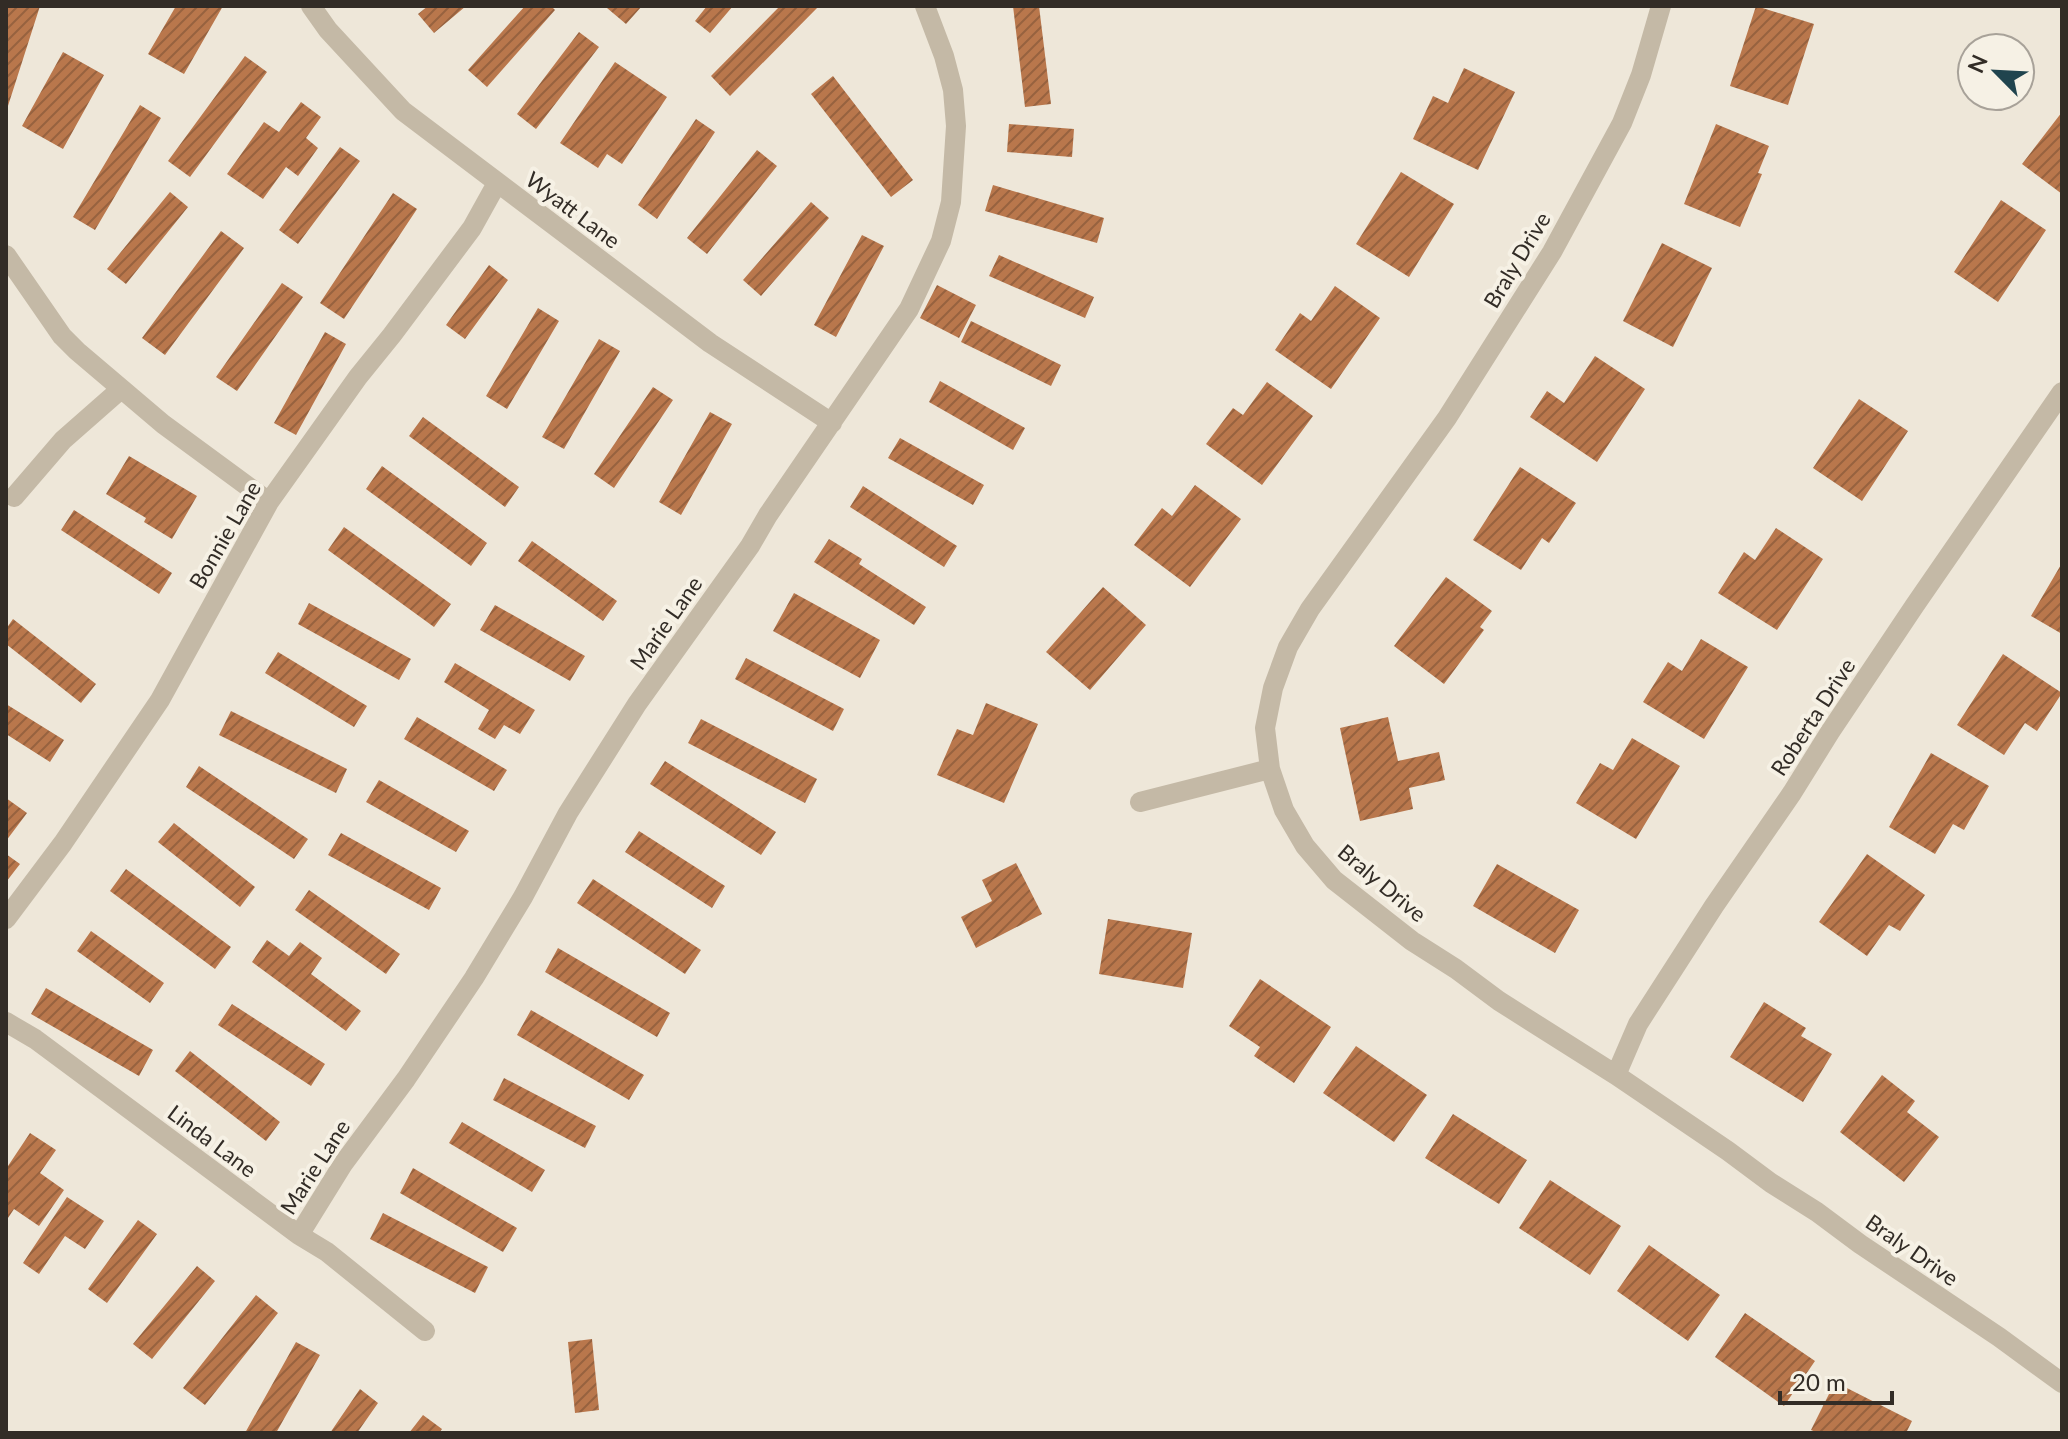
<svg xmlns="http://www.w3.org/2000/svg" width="2068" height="1439" font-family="Lato,sans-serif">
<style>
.building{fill:url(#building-hatch)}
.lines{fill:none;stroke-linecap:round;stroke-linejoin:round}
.minor{stroke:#c4b9a6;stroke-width:20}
.labels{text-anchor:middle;stroke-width:8;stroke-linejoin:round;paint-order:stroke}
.street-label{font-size:22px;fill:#322c26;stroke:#f6f1e5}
</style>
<defs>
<pattern id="building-hatch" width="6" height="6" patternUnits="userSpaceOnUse" patternTransform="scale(2)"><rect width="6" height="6" fill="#b9774c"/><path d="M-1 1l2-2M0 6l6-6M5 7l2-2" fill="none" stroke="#97623f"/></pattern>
</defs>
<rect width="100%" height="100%" fill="#eee7d9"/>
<path class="building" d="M6 6H40L7 109H6Z
M176 6H223L184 74 148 54Z
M428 6H466L434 33 418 14Z
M525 6H551L555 10 487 87 468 70Z
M608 6H642L626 24 607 8Z
M707 6H733L710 33 695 21Z
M780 6H819L730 96 711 76Z
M1013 6H1039L1051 104 1025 107Z
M1756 6 1814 24 1788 105 1730 86Z
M579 32 599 47 536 129 517 114Z
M63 52 104 75 63 149 22 126Z
M245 56 267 72 190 177 168 161Z
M615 62 667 97 622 164 607 154 598 168 560 143Z
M1464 68 1515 92 1478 170 1413 139 1433 96 1448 103Z
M833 76 913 180 891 197 811 94Z
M301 102 321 117 306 138 318 148 298 176 286 167 263 199 227 174 264 122 279 132Z
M140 105 161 118 95 230 73 217Z
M2062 112V194L2022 164Z
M696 119 715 132 657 219 638 205Z
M1009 124 1074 129 1072 157 1007 152Z
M1716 124 1769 146 1758 173 1762 174 1740 227 1684 204Z
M340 147 360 161 298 244 279 230Z
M757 150 777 166 707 254 687 238Z
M1401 172 1454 204 1409 277 1356 244Z
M993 185 1104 218 1097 243 985 211Z
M170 192 188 207 126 284 107 269Z
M393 193 417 209 344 319 320 303Z
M2001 200 2046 230 1998 302 1954 272Z
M811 202 829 218 761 296 743 280Z
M221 231 244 248 165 355 142 338Z
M862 235 884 246 836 337 814 325Z
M1662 243 1712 268 1673 347 1623 321Z
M999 255 1094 297 1085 318 989 276Z
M489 265 508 280 465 339 446 325Z
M282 283 303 297 237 391 216 377Z
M937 285 976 305 959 338 920 318Z
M1335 286 1380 318 1331 389 1275 350 1300 313 1311 321Z
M538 308 559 321 507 409 486 396Z
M971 321 1061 365 1051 386 961 342Z
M325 332 346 344 296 435 274 423Z
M599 339 620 351 564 449 542 437Z
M1595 356 1645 389 1597 462 1530 417 1547 391 1564 403Z
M940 381 1025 428 1013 450 929 402Z
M1267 382 1313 416 1262 485 1206 444 1233 408 1243 415Z
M653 387 673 400 614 488 594 474Z
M1859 399 1908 431 1862 501 1813 468Z
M710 412 732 424 681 515 659 502Z
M423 417 519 487 505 507 409 436Z
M900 438 984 485 973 505 888 458Z
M129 456 197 496 172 539 144 522 146 518 106 494Z
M382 466 487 543 471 566 366 489Z
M1520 467 1576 503 1549 543 1542 538 1521 570 1473 540Z
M1195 485 1241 519 1190 587 1134 545 1162 508 1172 516Z
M863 486 957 546 944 567 850 507Z
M74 510 172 573 159 594 61 530Z
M344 527 451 604 434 627 328 550Z
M1776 528 1823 559 1777 630 1718 593 1744 552 1755 560Z
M829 539 862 559 859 564 926 607 914 625 814 562Z
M532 541 617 601 603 621 518 561Z
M2062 563V634L2031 616Z
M1446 577 1492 611 1480 627 1484 630 1444 684 1394 646Z
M1103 587 1146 625 1090 690 1046 652Z
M794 593 880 640 860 678 773 631Z
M309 603 411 659 399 680 298 624Z
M495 605 585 656 570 681 480 630Z
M13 619 96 684 81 703 6 644V629Z
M1701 639 1748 667 1704 739 1643 702 1668 662 1682 671Z
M278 652 367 706 354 727 265 673Z
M2003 654 2062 693 2037 731 2025 723 2004 755 1957 725Z
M746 658 844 709 833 731 735 679Z
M455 663 535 710 520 734 504 725 495 739 478 729 489 710 444 682Z
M986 703 1038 724 1004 803 937 775 957 729 973 735Z
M6 704 64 740 50 762 6 734Z
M231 711 347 769 336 793 219 735Z
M417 717 507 770 494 791 404 739Z
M1388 717 1398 761 1439 752 1445 780 1409 788 1413 809 1360 821 1340 728Z
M701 719 817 779 805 803 688 743Z
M1632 738 1680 766 1636 839 1576 803 1600 763 1613 770Z
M1931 753 1989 786 1964 830 1953 824 1935 854 1889 827Z
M665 761 776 832 761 855 650 784Z
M199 766 308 839 294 859 186 787Z
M379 780 469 831 456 852 366 802Z
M6 798 27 813 6 841Z
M174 823 255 887 240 907 158 842Z
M639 831 725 886 712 908 625 852Z
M341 833 441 888 429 910 328 855Z
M6 854 20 864 6 882Z
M1867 854 1925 895 1900 931 1889 925 1867 956 1819 922Z
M1016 863 1042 914 976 948 961 917 992 901 982 880Z
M1497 864 1579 910 1555 953 1473 906Z
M126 869 231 947 215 969 110 891Z
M593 879 701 950 685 974 577 903Z
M309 890 400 954 386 974 295 910Z
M1108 919 1192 933 1183 988 1099 974Z
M91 931 164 983 150 1003 77 951Z
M267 940 289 956 300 942 322 958 311 974 361 1011 346 1031 252 962Z
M558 948 670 1013 657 1037 545 972Z
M1260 979 1331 1027 1294 1083 1254 1056 1260 1047 1229 1026Z
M46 988 153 1050 139 1076 31 1014Z
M1764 1002 1806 1028 1801 1036 1832 1054 1803 1102 1730 1057Z
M232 1004 325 1064 311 1086 218 1025Z
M531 1010 644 1075 629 1100 517 1035Z
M1356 1046 1427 1095 1394 1142 1323 1093Z
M190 1051 280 1122 266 1141 175 1071Z
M1882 1075 1915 1101 1907 1112 1939 1137 1904 1182 1840 1132Z
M504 1078 596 1126 585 1148 493 1100Z
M1453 1114 1527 1160 1499 1204 1425 1158Z
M462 1122 545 1170 532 1192 449 1143Z
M30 1133 56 1150 40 1173 64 1190 39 1226 14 1209 6 1221V1169Z
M413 1168 517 1228 503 1252 400 1193Z
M1550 1180 1621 1226 1590 1275 1519 1228Z
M67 1197 104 1221 85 1249 65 1236 39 1274 23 1263Z
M383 1213 488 1267 475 1293 370 1239Z
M138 1220 157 1234 107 1303 88 1289Z
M1649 1245 1720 1295 1688 1341 1617 1291Z
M197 1266 215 1281 152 1359 133 1344Z
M256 1295 278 1313 205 1405 183 1388Z
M1745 1313 1815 1361 1784 1406 1715 1357Z
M592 1339 599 1410 575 1413 568 1342Z
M296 1342 320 1355 276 1433H245Z
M1835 1382 1912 1421 1906 1433H1818L1811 1430Z
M360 1389 378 1403 357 1433H330Z
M423 1415 442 1429 439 1433H409Z"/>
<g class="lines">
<path class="minor" d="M311 6 328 30 403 111 710 343 832 423
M1661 6 1641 75 1622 123 1552 252 1447 418 1310 609 1288 647 1273 688 1265 728 1270 769 1284 810 1305 846 1334 880 1412 941 1456 969 1499 1001 1616 1075 1728 1151 1771 1183 1817 1212 1860 1244 1999 1337 2062 1383
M6 255 62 336 77 351 163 424 269 502
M14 497 63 440 121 389
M1140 802 1270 769
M6 919 63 843 160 700 269 502 358 377 392 335 472 228 497 183
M6 1022 35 1039 299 1235 327 1252 425 1331
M1616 1075 1638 1024 1714 906 1792 793 1830 732 1915 605 2062 392
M299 1235 343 1164 406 1079 474 978 523 897 568 813 637 704 750 546 768 515 909 309 941 241 951 202 956 126 953 90 944 56 925 6"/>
</g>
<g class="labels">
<g class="street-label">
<text transform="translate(573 210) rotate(37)" y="8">Wyatt Lane</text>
<text transform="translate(1517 260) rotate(-59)" y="8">Braly Drive</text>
<text transform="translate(225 535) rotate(-60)" y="8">Bonnie Lane</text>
<text transform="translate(666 623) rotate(-55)" y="8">Marie Lane</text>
<text transform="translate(1813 717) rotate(-57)" y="8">Roberta Drive</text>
<text transform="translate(1382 883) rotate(40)" y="8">Braly Drive</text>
<text transform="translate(212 1141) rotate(37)" y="8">Linda Lane</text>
<text transform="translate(315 1167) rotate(-57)" y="8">Marie Lane</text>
<text transform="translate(1912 1250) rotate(35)" y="8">Braly Drive</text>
</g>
</g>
<rect width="2068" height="1439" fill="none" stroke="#322c26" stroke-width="16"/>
<g transform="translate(1996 72) rotate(294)"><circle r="38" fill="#f6f1e5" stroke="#a8a299" stroke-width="2"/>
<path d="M0-6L14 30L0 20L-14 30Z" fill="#20444e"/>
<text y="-12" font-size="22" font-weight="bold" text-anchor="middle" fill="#322c26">N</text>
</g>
<path d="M1780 1391v12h112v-12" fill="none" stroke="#322c26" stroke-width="4"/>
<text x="1792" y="1391" font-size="24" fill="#322c26" stroke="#f6f1e5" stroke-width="6" paint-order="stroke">20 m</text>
</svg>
